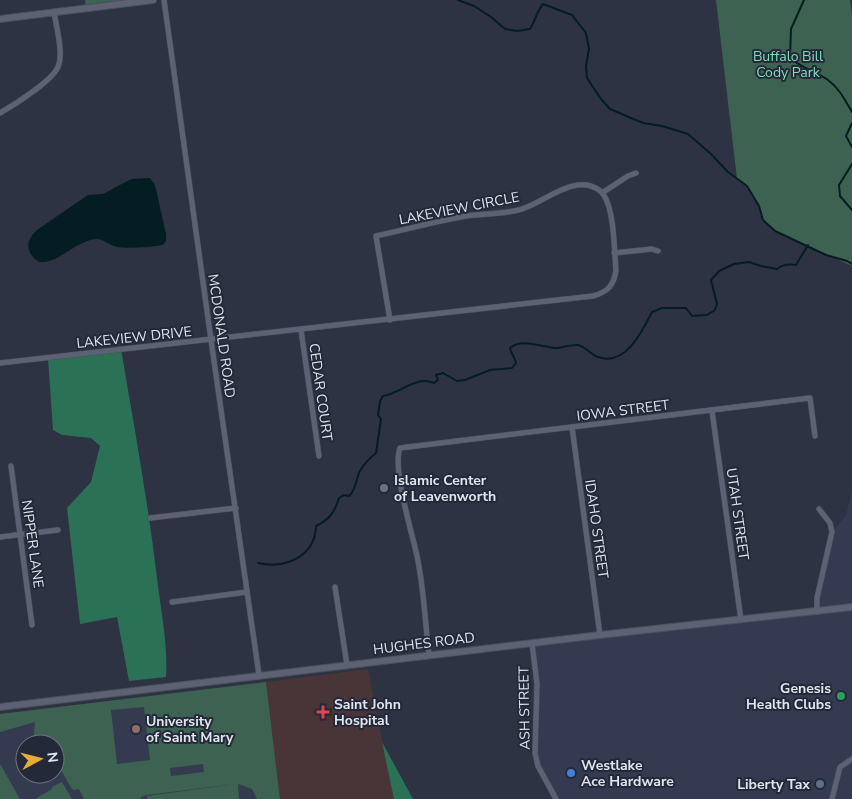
<svg xmlns="http://www.w3.org/2000/svg" width="852" height="799" font-family="'Nunito Sans',sans-serif">
<style>
.built{fill:#343a50;fill-rule:evenodd}
.medical{fill:#493537}
.green{fill:#3d6251;fill-rule:evenodd}
.forest{fill:#2b7155}
.water{fill:#041d23}
.lines{fill:none;stroke-linecap:round;stroke-linejoin:round}
.stream{stroke:#041d23;stroke-width:2}
.minor-casing{stroke:#4b4f5c;stroke-width:6}
.tertiary-casing{stroke:#4b4f5c;stroke-width:8}
.minor{stroke:#5c6273;stroke-width:5}
.tertiary{stroke:#5c6273;stroke-width:6}
.worship-dot{fill:#6b7280;stroke:#232938;stroke-width:2}
.leisure-dot{fill:#2e9e5b;stroke:#232938;stroke-width:2}
.health-dot{fill:#e0444e;stroke:#232938;stroke-width:2}
.education-dot{fill:#8d6e63;stroke:#232938;stroke-width:2}
.shop-dot{fill:#3f7fe0;stroke:#232938;stroke-width:2}
.service-dot{fill:#5c6f8a;stroke:#232938;stroke-width:2}
.labels{text-anchor:middle;stroke-width:4;stroke-linejoin:round;paint-order:stroke}
.park-label{font-size:14px;fill:#7de0b5;stroke:#232938}
.street-label{font-size:14px;fill:#e0e4ee;stroke:#232938}
.poi-label{font-size:14px;font-weight:bold;fill:#e0e4ee;stroke:#232938;text-anchor:start}
</style>
<rect width="100%" height="100%" fill="#2d3342"/>
<path class="built" d="M852 491V799H556L535 753 537 684 532 643 817 612 832 532 846 515Z
M266 682 280 799H0V714ZM25 744H55V774H25Z"/>
<path class="medical" d="M368 669 394 799H280L266 682Z"/>
<path class="green" d="M85 0H153L86 9Z
M716 0H850L852 15V266L775 231 763 220 759 206 747 186 737 179Z
M266 682 280 799H257L252 789 238 784 239 799H147V796L236 784 147 795 141 797V799H84L79 789 74 790 71 788 55 759V744H47L43 738 33 744 35 722 0 732V714ZM144 707 150 760 117 764 111 710ZM203 764 204 772 171 776 170 768Z
M0 764 20 799H0Z
M62 782 72 799H35L52 789V787Z"/>
<path class="forest" d="M121 349C134 425 148 502 157 578 161 612 168 643 166 677L129 681 117 617 80 624 67 508 91 482 100 446 91 438 62 435 53 430 48 358Z
M382 742 413 799H394Z"/>
<path class="water" d="M150 178 155 185 166 234V241L163 245C149 247 132 249 117 247 110 246 104 239 96 239 75 241 59 264 39 262 25 253 25 241 37 230L88 195 103 194 131 179Z"/>
<g class="lines">
<path class="stream" d="M458 0 474 6 491 17 505 29 517 31 530 29C535 21 537 11 543 4L572 15 586 33 589 49 586 66 587 78 601 99 610 109 643 123 662 126 688 134 711 154 728 172 747 186 759 206 763 220 775 231 826 255 847 261 852 264
M804 0 791 29 790 57C796 66 818 72 828 80 839 88 845 100 852 112
M852 123 846 136 852 147
M852 164 839 185 840 196 852 210
M258 563C285 569 315 557 316 526 329 520 335 512 339 498L344 495 349 496C356 491 356 478 360 471 364 463 370 458 376 453L381 419 378 415 380 401 383 396C400 394 416 375 434 383L438 380 436 375 443 373 457 381 465 380 490 370 512 368 516 363C515 357 511 354 510 348 522 338 541 347 555 348 562 348 571 344 578 345 586 347 591 355 598 357 625 367 642 332 652 312L662 308H686L692 316 707 315 715 310 717 304 711 280 719 271 734 264 749 262 761 266 777 269C783 264 789 264 796 265L808 245"/>
<defs>
<path id="minor" d="M164 0 211 340 259 675
M0 113C14 105 52 81 58 67 64 53 56 26 54 12
M602 193 628 176 636 173
M614 253 652 249 658 251
M301 330 319 456
M0 363 593 296C608 292 614 285 616 270 614 251 615 201 599 190 575 173 545 202 522 209 503 215 481 213 461 217 433 222 404 230 376 236L390 320
M712 411 741 620
M572 427 600 635
M11 466 32 625
M150 518 236 508
M0 537 58 530
M335 587 347 665
M172 602 247 592
M817 612V598L832 532 830 523 819 509
M532 643 537 684 535 753 538 766 556 799
M429 655C425 622 424 588 417 556 412 532 392 469 400 448L810 398 815 436
M832 799 840 767 852 759"/>
<path id="tertiary" d="M0 19 153 0
M0 707 600 635 852 607"/>
</defs>
<use href="#minor" class="minor-casing"/>
<use href="#tertiary" class="tertiary-casing"/>
<use href="#minor" class="minor"/>
<use href="#tertiary" class="tertiary"/>
</g>
<circle class="worship-dot" cx="384" cy="488" r="5"/>
<circle class="leisure-dot" cx="841" cy="696" r="5"/>
<path class="health-dot" d="M320.5 704.5h5v5h5v5h-5v5h-5v-5h-5v-5h5z"/>
<circle class="education-dot" cx="136" cy="729" r="5"/>
<circle class="shop-dot" cx="571" cy="773" r="5"/>
<circle class="service-dot" cx="820" cy="784" r="5"/>
<g class="labels">
<g class="park-label">
<text x="788" y="61">Buffalo Bill<tspan x="788" dy="16">Cody Park</tspan></text>
</g>
<g class="street-label">
<text transform="translate(459 208) rotate(-11)" y="5">LAKEVIEW CIRCLE</text>
<text transform="translate(222 336) rotate(82)" y="5">MCDONALD ROAD</text>
<text transform="translate(134 337) rotate(-6)" y="5">LAKEVIEW DRIVE</text>
<text transform="translate(321 392) rotate(82)" y="5">CEDAR COURT</text>
<text transform="translate(623 410) rotate(-7)" y="5">IOWA STREET</text>
<text transform="translate(738 514) rotate(82)" y="5">UTAH STREET</text>
<text transform="translate(597 529) rotate(82)" y="5">IDAHO STREET</text>
<text transform="translate(33 544) rotate(82)" y="5">NIPPER LANE</text>
<text transform="translate(424 643) rotate(-7)" y="5">HUGHES ROAD</text>
<text transform="translate(524 708) rotate(-91)" y="5">ASH STREET</text>
</g>
<g class="poi-label">
<text x="394" y="485">Islamic Center<tspan x="394" dy="16">of Leavenworth</tspan></text>
<text x="831" y="693" text-anchor="end">Genesis<tspan x="831" dy="16">Health Clubs</tspan></text>
<text x="334" y="709">Saint John<tspan x="334" dy="16">Hospital</tspan></text>
<text x="146" y="726">University<tspan x="146" dy="16">of Saint Mary</tspan></text>
<text x="581" y="770">Westlake<tspan x="581" dy="16">Ace Hardware</tspan></text>
<text x="810" y="789" text-anchor="end">Liberty Tax</text>
</g>
</g>
<g transform="translate(40 759) rotate(83)"><circle r="24" fill="#232938" stroke="#6f7481"/>
<path d="M0-4L9 19L0 12L-9 19Z" fill="#e8ab37"/>
<text y="-8" font-size="14" font-weight="bold" text-anchor="middle" fill="#e0e4ee">N</text>
</g>
</svg>
